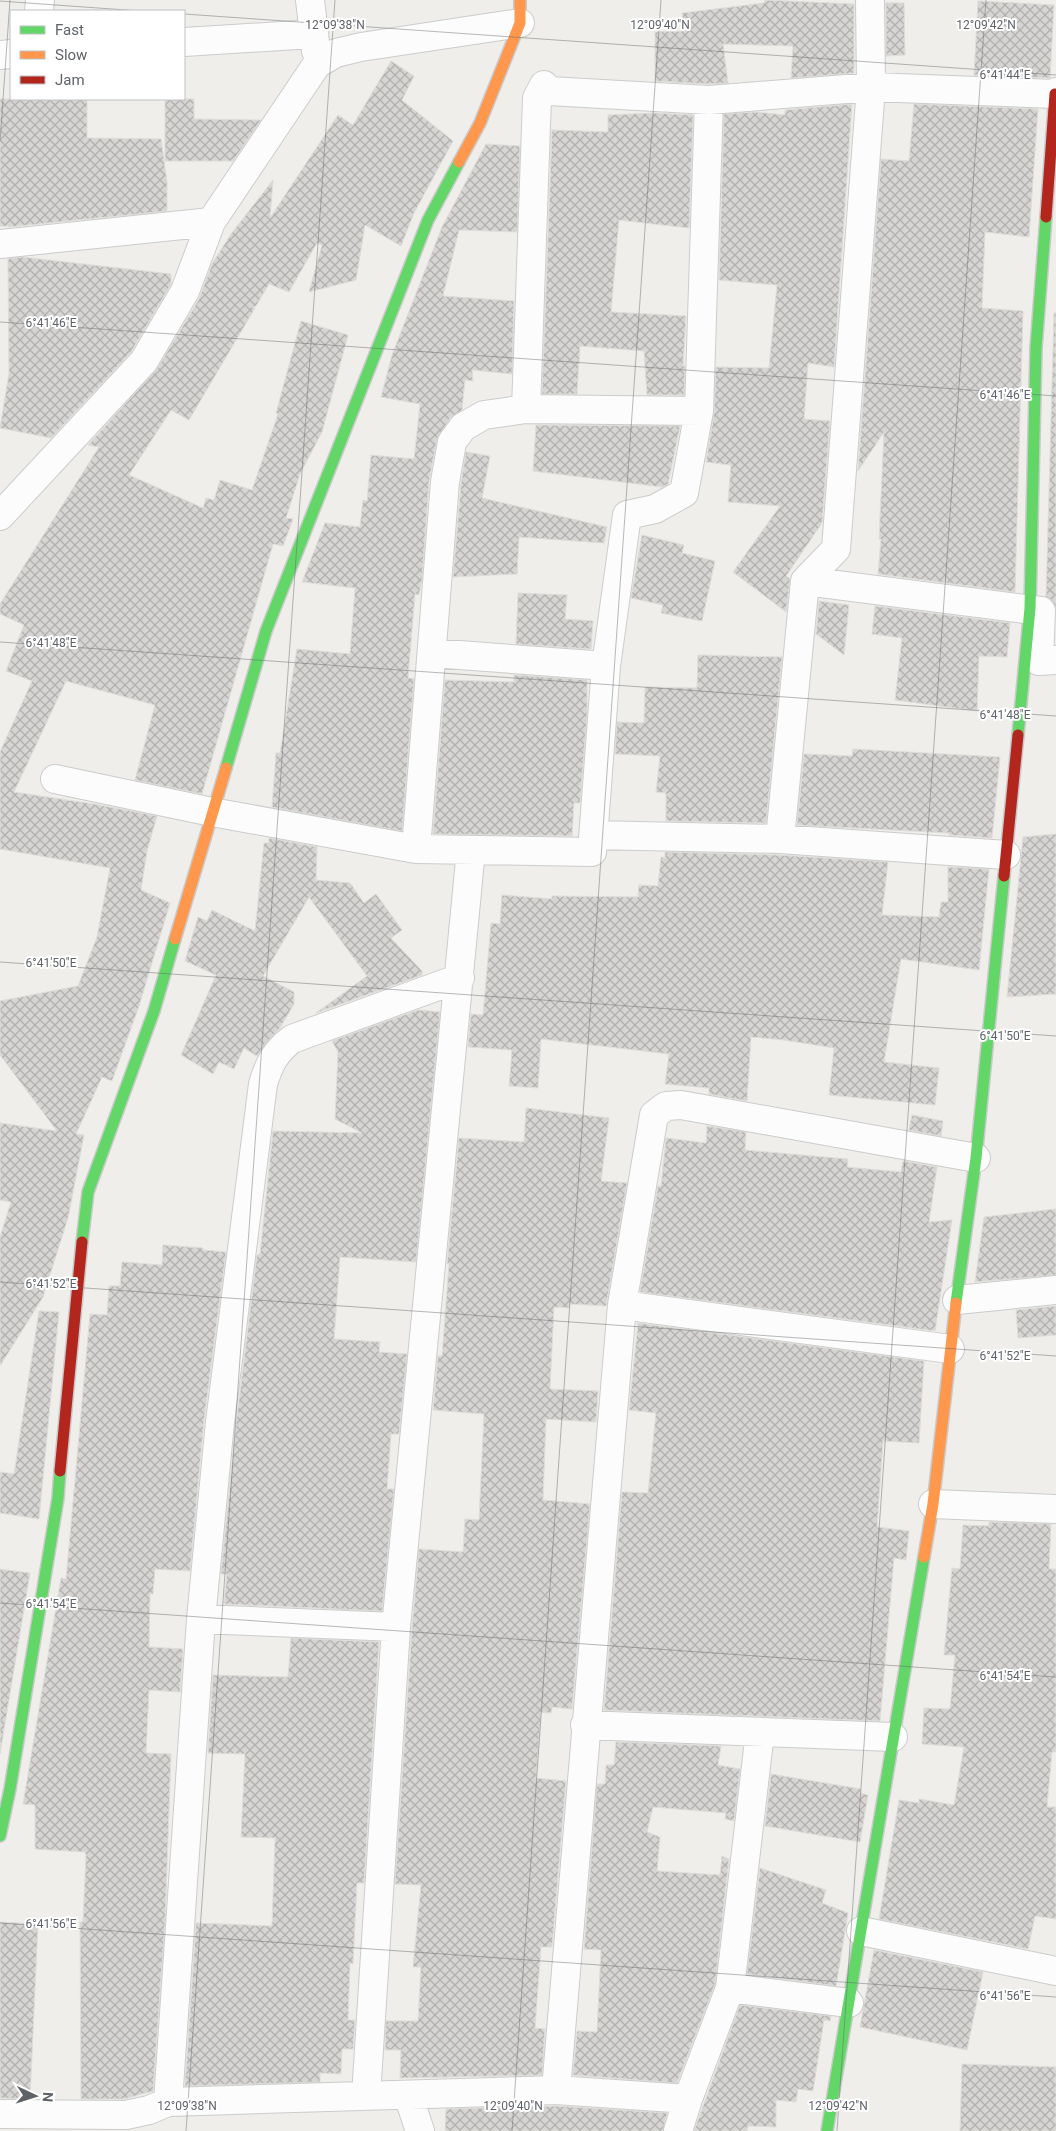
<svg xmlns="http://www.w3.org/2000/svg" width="1056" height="2131" font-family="Roboto,sans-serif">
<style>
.building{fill:url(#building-cross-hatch);stroke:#deddd9}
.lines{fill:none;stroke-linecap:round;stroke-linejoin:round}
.street-casing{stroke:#cbcccc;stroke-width:30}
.fast-casing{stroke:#cacacb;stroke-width:14}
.slow-casing{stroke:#cacacb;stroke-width:14}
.jam-casing{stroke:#cacacb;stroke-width:14}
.street{stroke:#fdfcfc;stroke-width:28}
.fast{stroke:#63d668;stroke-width:11}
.slow{stroke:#ff974d;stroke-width:11}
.jam{stroke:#b3261e;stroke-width:11}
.ticks{fill:none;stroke:#5f6368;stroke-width:1;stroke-opacity:0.45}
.ticks-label{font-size:12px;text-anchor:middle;fill:#5f6368;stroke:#fff;stroke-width:4;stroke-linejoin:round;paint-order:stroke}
</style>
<defs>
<pattern id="building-cross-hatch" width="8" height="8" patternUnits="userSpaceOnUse" patternTransform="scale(1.25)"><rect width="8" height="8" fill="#d6d5d3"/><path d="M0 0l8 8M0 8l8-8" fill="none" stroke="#b1b0af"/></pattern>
</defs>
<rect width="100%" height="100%" fill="#efeeea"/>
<path class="building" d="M765 0 854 4V73L791 78 793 46 723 44 728 83 709 84 655 81V32L685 31 682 13 764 3Z
M978 1 1054 5 1050 78 974 75Z
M886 3H904L905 55 886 56Z
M391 61 414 76 402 100 453 141 414 213 401 246 365 225 356 280 309 292 322 245 317 243 289 292 269 284 256 306 252 307 255 308 189 420 171 410 129 475 203 508 206 498 214 500 220 480 252 490 278 414 276 413 301 321 348 335 322 432 300 474 286 518 293 519 283 546 273 544 202 794 135 780 155 705 66 681 14 792 94 804 157 816 147 851 141 890 170 903 139 1006 112 1081 102 1077 76 1134 84 1135 68 1218 43 1297 0 1366V1237L11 1202 0 1200V1123L57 1131 0 1055V1001L78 986 97 937 110 868 0 849V752L32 681 6 671 24 625 0 614V604L99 447 88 445 157 369 199 299 212 264 231 234 273 180 270 218 338 115 353 125Z
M0 99H87V138L161 139 167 182V211L8 227V226H0Z
M165 99H194V119L261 120 233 161H165Z
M852 104 834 367 808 363 804 419 830 421 822 523 786 576 790 579 786 612 733 572 780 506 728 502 731 465 706 462 714 414 716 367 769 368 777 285 719 280 724 114 756 112 785 115V110Z
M914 104 1038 109 1029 237 985 232 982 308 1023 311 1015 592 878 574 881 539H879L884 432 858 471 881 159 909 161Z
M655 113 693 115 689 228 619 220 611 312 686 316 683 366H685L684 395H647L644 351 580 346 577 394H542L552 130 608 132V115Z
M486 144 520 146 517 232 459 230 443 296 514 301 512 374 472 370 473 381 465 380 462 410 450 418 437 439 429 481 422 579 419 595 415 594 408 678 414 679 402 831 272 807 276 753H280L297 649 350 654 355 588 302 582 325 523 360 527 363 500 367 501 371 455 414 459 420 404 381 397 392 355 442 227Z
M22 257 171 274V284L131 352 51 438 0 428 9 373 8 259Z
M1054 313H1056V608L1050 599 1046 597Z
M536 425 680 426 668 484 662 487 533 471Z
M466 452 490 456 482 498 607 527 604 543 519 537 517 574 453 577 461 484Z
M642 535 684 545 682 553 715 561 702 621 661 613 663 605 631 598Z
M518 593 567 595 565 619 593 621 591 649 516 644Z
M819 601 849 605 844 655 816 634Z
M875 606 1010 623 1007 657 979 656 977 711 895 700 902 638 872 634Z
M698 655 782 657 766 823 666 821V793L656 792 660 756 615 754 617 722 644 723 645 687 697 688Z
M514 675 587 680V714L580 803H574L572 836 433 834 445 680 514 682Z
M853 749 1000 757 992 838 949 835V833L797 825 804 754 852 756Z
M1056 834V994L1007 997 1023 837Z
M269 838 317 847 316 880 350 883 364 903 376 894 402 930 391 938 422 971V975L316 1013 367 976 309 897 263 976 294 992V1004L280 1028 265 1044 257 1056 244 1048 234 1069 219 1062 213 1074 181 1055 216 975 185 961 198 917 207 921 212 910 255 931 264 843H269Z
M665 852 779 855 888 862 882 915 939 917 941 902H948V867L989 869 979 970 901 959 884 1062 939 1068 935 1105 829 1095 834 1048 784 1040 751 1037 747 1101 709 1094V1088L665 1084 669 1054 541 1039 538 1088 509 1086 512 1050 468 1047 471 1014 483 1015 491 923 500 924 502 895 552 899V896L638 897 639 885 658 886 661 857 665 858Z
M418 1010 440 1012 416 1262 340 1257 334 1339 380 1342 379 1352 407 1354 399 1434H391L387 1489H394L382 1611 224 1604 227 1574H221L236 1424 257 1255 260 1254 273 1131 362 1133 335 1119 338 1052 332 1041Z
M526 1108 609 1118 601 1181 627 1183 606 1306 570 1304 569 1308 554 1307 550 1389 598 1391 596 1422 546 1419 543 1500 590 1504 572 1709 552 1707 551 1713 541 1712 536 1778 566 1781 552 1947H541L535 2028 545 2029 542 2075 400 2078 401 2050H385L386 2021H418L421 1967H413L421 1885 395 1884 412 1628 419 1549 463 1552 465 1519 479 1520 484 1414 433 1410 438 1356H442L449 1264H447L459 1138 524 1142Z
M912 1115 943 1121 941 1136 909 1130Z
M707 1126 746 1132 745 1150 848 1159 847 1167 901 1172 903 1161 937 1167 929 1222 952 1220 935 1331 640 1292 658 1186H661L666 1138 706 1143Z
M1056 1209V1275L975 1282 984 1217Z
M163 1245 203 1248V1250L226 1252 204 1420 190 1571 155 1569 153 1594H150L149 1647 183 1649 180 1692 149 1690 146 1753 171 1754 165 1922 153 2091 124 2099H81L80 1922H83L86 1855 85 1852 35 1849V1805L23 1804 61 1578 66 1579 90 1314 107 1315 109 1286H120L122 1262 162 1265Z
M1056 1306V1335L1018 1338 1016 1310Z
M39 1311 59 1312 39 1519 0 1513V1472L14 1474Z
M638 1323 924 1361 919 1443 883 1441 877 1527 909 1531 906 1560 894 1558 880 1721 604 1710 622 1492 648 1493 656 1413 629 1410Z
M989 1522 1051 1524 1049 1569H1056V1752H1052L1047 1807H1056V1919L1035 1916 1028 1949 879 1919 899 1800 919 1803V1799L954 1805 964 1747 922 1744 924 1708 950 1709 955 1655H944L952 1568 960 1569 963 1525 989 1526Z
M0 1569 30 1573 0 1754Z
M291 1638 379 1642 364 1883H357L353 1964 350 1963 348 2020H355L353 2049H342L341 2074 320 2073V2082L185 2086 196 1923 272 1926 275 1838 241 1837 245 1754 208 1753 213 1675 288 1677Z
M616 1742 721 1746 718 1765 740 1769 734 1821 725 1819 726 1813 653 1807 647 1832 660 1837 657 1871 720 1875 722 1856 729 1859 715 1984 677 2083 573 2075 577 2031 597 2032 601 1950 584 1949 597 1784H605L606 1765H614Z
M771 1774 861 1789 860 1793 868 1795 860 1842 765 1826Z
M760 1868 826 1890 822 1903 848 1913 836 1986 747 1974Z
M0 1922 38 1924 30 2099 0 2098Z
M874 1950 983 1972 967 2050 860 2027Z
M740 2005 831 2016 830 2021 824 2020 813 2091 798 2089 796 2102 776 2100V2127L748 2126 747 2131H694Z
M962 2064 1056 2067V2131H960Z
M556 2106 667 2113 663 2131H445L446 2109Z"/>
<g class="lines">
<defs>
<path id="street" d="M310 0 316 51
M39 11 40 0
M184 42 313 34
M0 55 11 54
M0 244 211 222
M526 409 537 98 544 85 549 91 709 100 871 87 1055 94 1056 92
M0 516 144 361 185 291 211 222 317 64 336 53 361 47 520 23
M805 581 1041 611 1039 661 1056 660
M432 653 606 666
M55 779 212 812 416 849 592 852 606 666 627 515 655 509 684 493 699 411 709 100
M594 835 780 839 1006 855
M780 839 805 581 836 549 871 87 870 0
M416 849 445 482 452 442 463 427 484 415 526 409 699 411
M957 1300 1056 1290
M622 1305 950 1349
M933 1504 1056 1509
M201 1619 396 1627
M585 1725 893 1737
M861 1931 1056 1971
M730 1988 849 2003
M556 2090 622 1305 654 1115 666 1106 681 1105 976 1158
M408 2095 420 2131
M366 2096 396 1627 471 850
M168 2102 201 1619 220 1422 263 1084C269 1064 275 1052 292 1039L460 978
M0 2114 126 2115 149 2110 168 2102 556 2090 688 2099
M678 2131 688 2099 730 1988 760 1732"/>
<path id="fast" d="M1018 735 1030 608 1036 348 1046 217
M226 768 266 631 428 220 459 162
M82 1242 88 1192 154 1011 175 939
M956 1303 976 1158 1004 876
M0 1836 10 1789 58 1498 60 1471
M827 2131 924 1557"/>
<path id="slow" d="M459 162 480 123 520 23V0
M175 939 226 768
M924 1557 933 1504 956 1303"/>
<path id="jam" d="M1046 217 1055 94
M1004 876 1018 735
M60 1471 82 1242"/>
</defs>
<use href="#street" class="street-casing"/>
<use href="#fast" class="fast-casing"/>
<use href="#slow" class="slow-casing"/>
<use href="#jam" class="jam-casing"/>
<use href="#street" class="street"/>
<use href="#fast" class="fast"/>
<use href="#slow" class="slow"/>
<use href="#jam" class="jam"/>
</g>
<path class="ticks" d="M0 1 140 11M184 14 1056 75M0 142 10 0M0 322 1056 396M0 642 1056 716M0 962 1056 1036M0 1282 1056 1356M0 1603 1056 1677M0 1923 1056 1997M186 2131 335 0M512 2131 661 0M837 2131 986 0"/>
<g class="ticks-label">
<text x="335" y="29">12°09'38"N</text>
<text x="660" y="29">12°09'40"N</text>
<text x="986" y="29">12°09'42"N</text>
<text x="1005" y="79">6°41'44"E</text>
<text x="51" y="327">6°41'46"E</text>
<text x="1005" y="399">6°41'46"E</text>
<text x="51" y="647">6°41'48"E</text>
<text x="1005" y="719">6°41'48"E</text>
<text x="51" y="967">6°41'50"E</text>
<text x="1005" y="1040">6°41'50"E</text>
<text x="51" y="1288">6°41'52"E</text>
<text x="1005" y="1360">6°41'52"E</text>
<text x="51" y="1608">6°41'54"E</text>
<text x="1005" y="1680">6°41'54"E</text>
<text x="51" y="1928">6°41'56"E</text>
<text x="1005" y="2000">6°41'56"E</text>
<text x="187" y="2110">12°09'38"N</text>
<text x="513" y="2110">12°09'40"N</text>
<text x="838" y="2110">12°09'42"N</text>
</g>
<rect x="10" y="10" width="175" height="90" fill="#ffffff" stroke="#bfc1c3"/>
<rect x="20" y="26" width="25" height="8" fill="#63d668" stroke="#bfc1c3"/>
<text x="55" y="35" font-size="15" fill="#5f6368">Fast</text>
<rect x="20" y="51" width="25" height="8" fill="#ff974d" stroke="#bfc1c3"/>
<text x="55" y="60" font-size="15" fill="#5f6368">Slow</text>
<rect x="20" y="76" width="25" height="8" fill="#b3261e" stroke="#bfc1c3"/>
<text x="55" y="85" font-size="15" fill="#5f6368">Jam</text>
<g transform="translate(35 2096) rotate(94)" stroke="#ffffff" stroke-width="4" paint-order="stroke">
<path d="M0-4L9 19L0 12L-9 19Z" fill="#5f6368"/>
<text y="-8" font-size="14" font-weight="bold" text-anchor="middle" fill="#5f6368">N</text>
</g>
</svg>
